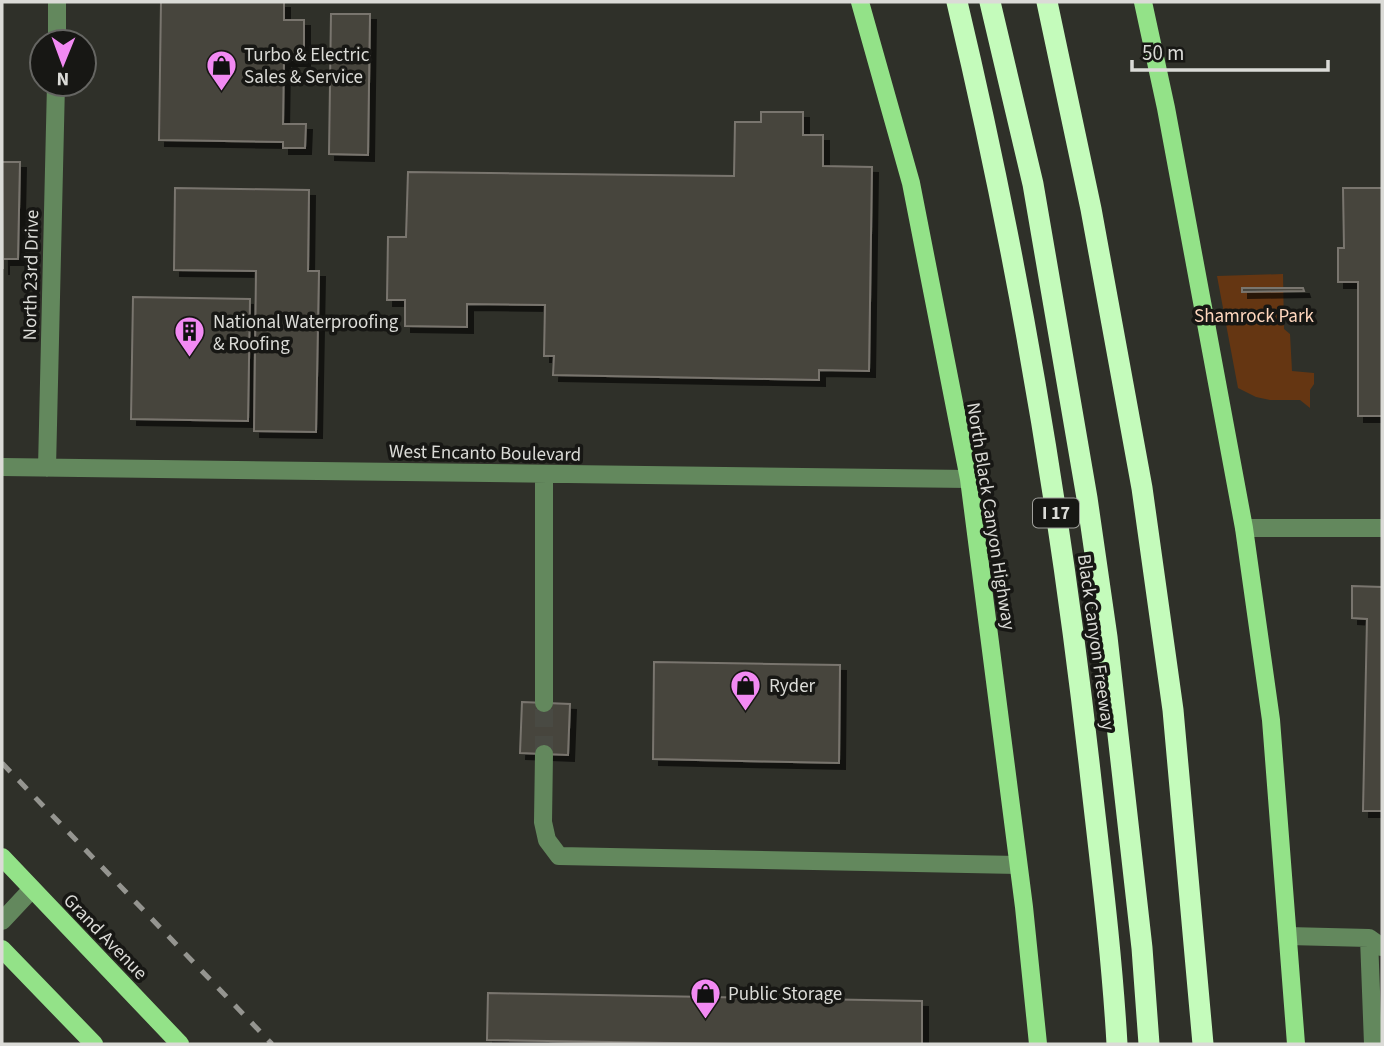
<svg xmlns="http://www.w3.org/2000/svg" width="1384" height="1046" font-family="'Source Sans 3',sans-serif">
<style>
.green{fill:#653612}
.building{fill:#47443d;stroke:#79756e;stroke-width:2;filter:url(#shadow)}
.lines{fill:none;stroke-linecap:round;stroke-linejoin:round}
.minor-tunnel{stroke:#494a43;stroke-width:18;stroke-dasharray:18 9;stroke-linecap:butt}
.minor{stroke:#63885d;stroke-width:18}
.major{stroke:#93e288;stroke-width:18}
.highway{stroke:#c4fbbb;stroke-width:21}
.rail{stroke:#959590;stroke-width:5;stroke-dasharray:12 12;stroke-linecap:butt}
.labels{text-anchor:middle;stroke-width:7;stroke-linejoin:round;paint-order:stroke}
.shield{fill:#171714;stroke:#a0a09c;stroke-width:2}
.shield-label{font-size:18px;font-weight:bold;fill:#dbdbd7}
.poi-label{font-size:19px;fill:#dbdbd7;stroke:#171714;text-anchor:start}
.street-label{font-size:19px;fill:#dbdbd7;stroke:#171714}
.park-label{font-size:19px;fill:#ffd7be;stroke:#171714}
</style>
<defs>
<filter id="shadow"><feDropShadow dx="6" dy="6" stdDeviation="0" flood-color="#0009"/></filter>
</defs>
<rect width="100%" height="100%" fill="#2f3029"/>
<path class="green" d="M1283 274 1284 329 1290 334 1292 371 1314 373V384L1310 390V408L1300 400H1270L1256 397 1238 388 1217 276Z"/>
<path class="building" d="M161 2H284V20H304V60H284L283 124H306L305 148H283V142L159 140Z
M331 14H370L368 155 329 154Z
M761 112H803V135H823V166L872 167 869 371 819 370V380L553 375 554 356H544L545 305 467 304V327L405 326V300H387L388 237H406L408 172 734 176 735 122H761Z
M2 162H20L18 259H3V269Z
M175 188 309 190 308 271H319L316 432 254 431 256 271 174 270Z
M1343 188H1382V416H1358V282H1338V248H1344Z
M1242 288H1303L1304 291 1242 292Z
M133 297 250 299 248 421 131 419Z
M1352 586 1382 587V811H1363L1367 619 1352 618Z
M654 662 840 665 839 763 653 759Z
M522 702 570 704 568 755 520 753Z
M488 993 922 1001V1044H735L487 1040Z"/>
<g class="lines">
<path class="minor-tunnel" d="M544 754V703"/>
<path class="minor" d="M57 42V2
M2 467 969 479
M47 468 56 84
M1244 528H1382
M544 703V474
M544 754 543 822 547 840 559 856 1018 865
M2 921 32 889
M1288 936 1369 938 1382 947
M1369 938 1373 1044"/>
<path class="major" d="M860 2 911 183 969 479 1024 907 1038 1044
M1143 2 1166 108 1244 528 1271 720 1296 1044
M2 857 180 1044
M2 949 94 1044"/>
<path class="highway" d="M957 2C1018 258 1062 518 1091 780 1101 868 1112 956 1117 1044
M990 2 1033 184 1087 498 1107 637 1142 948 1149 1044
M1047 2 1091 209 1142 488 1173 710 1203 1044"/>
<path class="rail" d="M2 763 272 1044"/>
</g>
<defs>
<symbol id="shop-pin" viewBox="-11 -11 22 30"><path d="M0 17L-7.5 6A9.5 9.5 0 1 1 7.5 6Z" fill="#f28af3" stroke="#171714"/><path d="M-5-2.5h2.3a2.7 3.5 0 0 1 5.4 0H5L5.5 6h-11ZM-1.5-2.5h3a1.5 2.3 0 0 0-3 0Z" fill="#111"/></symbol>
<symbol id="building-pin" viewBox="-11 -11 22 30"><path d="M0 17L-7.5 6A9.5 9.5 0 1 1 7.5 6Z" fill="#f28af3" stroke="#171714"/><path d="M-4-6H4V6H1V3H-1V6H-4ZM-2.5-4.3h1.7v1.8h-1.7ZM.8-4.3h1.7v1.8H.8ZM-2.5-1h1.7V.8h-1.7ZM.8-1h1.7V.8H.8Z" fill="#111"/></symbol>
</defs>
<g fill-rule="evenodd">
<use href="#shop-pin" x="204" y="48" width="35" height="47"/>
<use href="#building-pin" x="172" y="314" width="35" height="47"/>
<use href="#shop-pin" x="728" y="668" width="35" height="47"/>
<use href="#shop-pin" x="688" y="976" width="35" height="47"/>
</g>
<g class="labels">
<rect class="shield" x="1033" y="498.5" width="46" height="29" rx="5"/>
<g class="shield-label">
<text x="1056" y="519">I 17</text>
</g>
<g class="poi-label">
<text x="244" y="61">Turbo &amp; Electric<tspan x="244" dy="22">Sales &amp; Service</tspan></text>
<text x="213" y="328">National Waterproofing<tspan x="213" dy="22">&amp; Roofing</tspan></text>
<text x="769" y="692">Ryder</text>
<text x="728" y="1000">Public Storage</text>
</g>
<g class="street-label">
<text transform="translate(30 275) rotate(-89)" y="7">North 23rd Drive</text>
<text transform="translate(485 452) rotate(1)" y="7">West Encanto Boulevard</text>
<text transform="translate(992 516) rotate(81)" y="7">North Black Canyon Highway</text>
<text transform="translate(1097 642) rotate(82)" y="7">Black Canyon Freeway</text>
<text transform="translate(106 936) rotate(46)" y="7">Grand Avenue</text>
</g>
<g class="park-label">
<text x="1254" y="322">Shamrock Park</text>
</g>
</g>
<rect width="1384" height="1046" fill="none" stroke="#dbdbd7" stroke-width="7"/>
<g transform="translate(63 63) rotate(181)"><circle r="33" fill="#171714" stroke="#656562" stroke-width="2"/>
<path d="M0-5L12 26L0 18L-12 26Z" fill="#f28af3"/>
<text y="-10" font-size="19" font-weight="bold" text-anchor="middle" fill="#dbdbd7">N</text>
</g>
<path d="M1132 60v10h196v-10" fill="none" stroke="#dbdbd7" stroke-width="3.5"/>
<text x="1142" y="60" font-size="21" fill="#dbdbd7" stroke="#171714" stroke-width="5" paint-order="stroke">50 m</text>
</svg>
